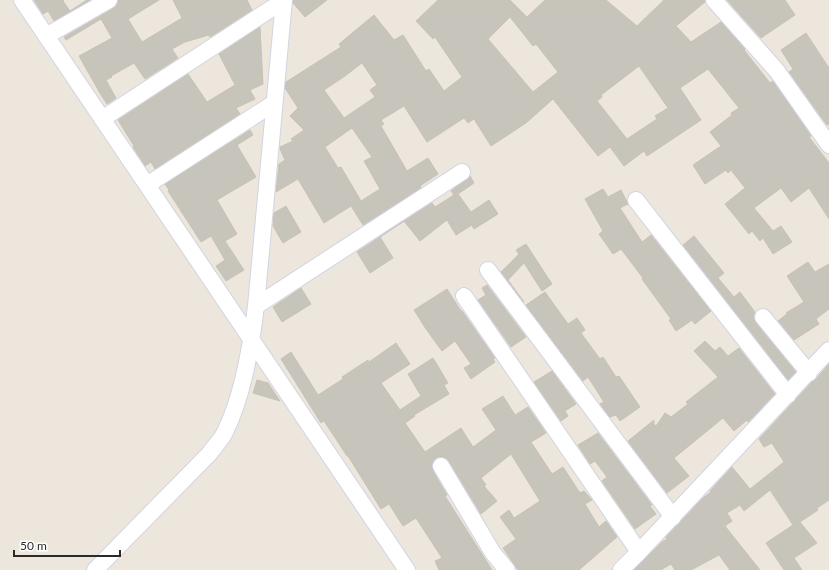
<svg xmlns="http://www.w3.org/2000/svg" width="829" height="570" font-family="Lato,sans-serif">
<style>
.building{fill:#c7c4bb;stroke:#c8c2b6;fill-rule:evenodd}
.lines{fill:none;stroke-linecap:round;stroke-linejoin:round}
.minor-casing{stroke:#d1d4e3;stroke-width:18}
.minor{stroke:#fff;stroke-width:16}
</style>
<rect width="100%" height="100%" fill="#ece6dc"/>
<path class="building" d="M34 0H64L63 1 70 11 87 0H90L54 21 48 11 43 14Z
M118 0H159L128 19 142 42 182 18 173 0H247L252 10 210 37 209 35 185 42 172 49 178 58 145 79 134 63 111 76 112 77 106 80 116 98 107 104 101 95 79 56 112 38 101 19 66 40 64 37 114 8 117 4Z
M293 0H327L305 17 293 3Z
M438 0H510L527 17 545 0H606L637 26 664 0H705V2L676 26 691 42 721 22 745 49 744 50 770 83 773 81 811 136 809 137 829 163V219L809 188 791 202 781 188 754 208 773 231 781 226 792 242 773 254 763 238 760 241 752 231 749 234 725 204 745 188 731 170 728 173 726 170 705 184 693 165 721 146 710 132 732 115 731 113 739 108 708 69 680 88 701 120 647 156 644 151 624 166 610 147 598 156 553 99 526 123 491 146 474 119 468 123 464 118 427 142 404 106 381 120 384 124 381 126 407 171 428 158 438 174 420 186 421 188 363 225 351 206 324 223 298 179 276 192 279 164 285 160 280 149V147L293 141 291 139 304 130 290 116 298 108 285 88 286 82 341 47 339 44 374 15 394 40 403 35 426 71 429 69 444 91 462 77 435 37 433 39 416 21ZM510 17 533 46 536 44 558 72 533 92 488 39ZM362 63 377 85 370 90 375 97 344 118 324 90 345 76ZM639 66 668 108 655 116 657 119 627 139 597 101 602 97 601 95ZM352 128 372 157 364 161 380 189 361 201 341 167 338 168 325 147Z
M727 0H785L795 15 761 38Z
M260 27 263 84 250 90 255 99 236 108 240 114 155 169 151 162 145 166 133 147 134 146 118 120 188 74 207 102 235 85 219 54Z
M806 33 829 68V124L827 125 789 72 793 69 781 50Z
M250 130 253 135 237 145 256 177 217 200 237 234 225 241 244 270 226 281 216 266 225 260 211 236 201 242 168 191 169 190 165 184Z
M470 176 474 183 458 194 471 212 489 200 498 214 474 229 472 225 456 235 447 220 420 241 404 221 432 203 435 207 454 195 451 191Z
M603 189 608 197 621 190 628 204 620 208 642 242 651 235 711 311 695 324 692 320 676 331 669 320 671 319 642 279 643 278 621 249 613 254 599 234 603 231 585 199Z
M286 206 301 232 283 243 273 226 274 213Z
M404 221 380 237 393 258 370 273 357 252Z
M694 236 724 273 718 278 734 297 740 292 755 312 754 318 756 323 796 372 788 380 683 245Z
M526 244 552 284 542 291 524 263 508 280 524 302 501 272 519 254 516 250Z
M808 262 815 272 829 264V309L816 319 819 324 794 340 778 321 787 314 786 313 804 302 787 276Z
M487 285 526 337 511 347 478 300 486 295 482 288Z
M301 288 311 304 282 322 273 307Z
M447 289 461 311H462L495 358 493 359 495 362 471 379 464 368 471 364 455 341 442 351 426 329 414 310Z
M545 292 568 324 577 318 585 330 581 333 600 359 603 357 616 377 619 376 640 407 620 421 616 415 610 417 600 404 604 402 588 377 583 381 526 305Z
M705 341 715 351 720 347 728 356 739 348 775 394 748 422 747 420 734 431 723 418 674 458 689 476 667 493 628 441 654 420V424L656 426 665 413 671 417 688 404 686 402 718 377 694 351Z
M396 343 410 364 381 383 400 410 421 396 408 374 433 358 448 383 444 385 449 394 414 415 415 416 405 423 425 452 461 428 473 447 496 430 482 409 503 396 515 415 528 407 546 433 531 442 552 474 563 467 580 493 584 491 592 500 585 504 599 527 606 521 617 537 579 570H518L503 548 516 539 500 517 509 510 514 518 540 501 511 454 481 478 486 485 484 486 497 501 481 514 449 461 445 458 440 457 436 458 433 462 432 467 433 471 447 495 445 496 492 570H439L435 561 442 558 416 518 403 526 389 504 381 509 348 456H347L324 421 321 423 281 359 291 352 318 395 343 379 342 377 368 360 369 362Z
M829 364V500L817 508 818 510 800 522 817 543 794 558 802 570H784L766 543 793 525 770 490 744 511 740 505 727 513 732 521 725 526 760 570H730L719 555 691 570H675L671 564 661 570H634L662 542 667 539 666 537 703 498 711 492 710 491 732 467 750 489 784 462 772 443 764 447 759 439 812 382 815 380Z
M552 371 576 404 565 411 568 416 561 421 534 382Z
M257 380 268 383 280 401 253 393Z
M598 433 652 505 650 506 656 514 635 529 602 481 607 477 595 461 590 464 578 445Z"/>
<g class="lines">
<defs>
<path id="minor" d="M22 0 407 570
M714 0 777 71 829 145
M46 36 109 0
M102 119 283 1
M147 185 274 103
M636 200 788 395
M488 270 673 517
M464 296 639 552
M256 306 462 172
M763 317 809 373
M441 466 493 553 507 570
M95 570 209 454C214 447 220 441 224 434 243 397 251 347 256 306L284 0
M621 570 639 552 829 350"/>
</defs>
<use href="#minor" class="minor-casing"/>
<use href="#minor" class="minor"/>
</g>
<path d="M14 550v6h106v-6" fill="none" stroke="#2a2a2a" stroke-width="2"/>
<text x="20" y="550" font-size="12" fill="#2a2a2a" stroke="#ffffff" stroke-width="3" paint-order="stroke">50 m</text>
</svg>
